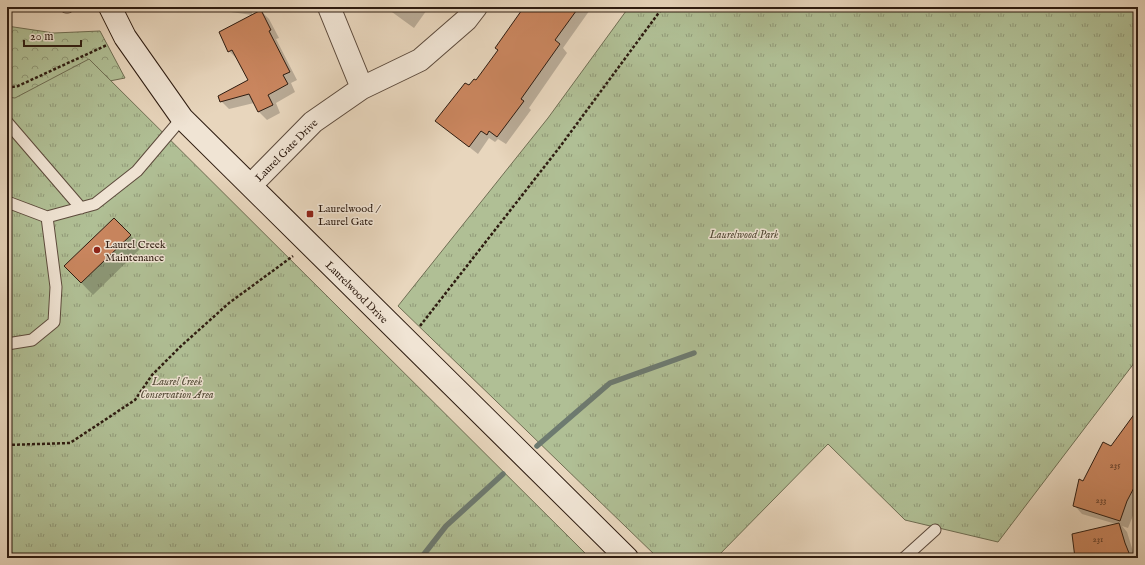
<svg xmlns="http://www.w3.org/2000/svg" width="1145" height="565" font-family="'IM FELL English',serif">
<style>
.forest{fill:url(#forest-crowns);stroke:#6f6e53}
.park{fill:url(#park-tufts);stroke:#6f6e53}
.shadow{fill:#0003}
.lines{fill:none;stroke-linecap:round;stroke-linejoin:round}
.stream{stroke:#6d7a70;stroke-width:5.5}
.building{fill:#ca865f;stroke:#2e1c11}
.lane-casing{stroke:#5c4a3c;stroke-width:13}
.street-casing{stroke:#5c4a3c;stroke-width:24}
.secondary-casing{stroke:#2e1c11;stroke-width:24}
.path{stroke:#2e1c11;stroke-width:2.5;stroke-dasharray:3 2;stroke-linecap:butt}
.lane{stroke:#f0e4d4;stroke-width:11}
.street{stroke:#f0e4d4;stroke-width:22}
.secondary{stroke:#f0e4d4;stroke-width:22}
.poi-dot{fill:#8f2418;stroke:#f0e4d4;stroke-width:1.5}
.labels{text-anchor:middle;stroke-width:3;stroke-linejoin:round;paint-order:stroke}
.number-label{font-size:9px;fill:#553624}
.street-label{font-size:11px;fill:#2e1c11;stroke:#f0e4d4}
.poi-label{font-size:11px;fill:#2e1c11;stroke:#f0e4d4;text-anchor:start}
.park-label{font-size:11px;font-style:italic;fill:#554d39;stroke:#f0e4d4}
</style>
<defs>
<pattern id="forest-crowns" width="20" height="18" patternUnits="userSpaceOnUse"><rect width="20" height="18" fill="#b0bf95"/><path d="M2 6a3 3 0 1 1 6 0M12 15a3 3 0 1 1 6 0" fill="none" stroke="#909a78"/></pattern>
<pattern id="park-tufts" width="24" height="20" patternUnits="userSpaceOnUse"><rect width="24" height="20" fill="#b0bf95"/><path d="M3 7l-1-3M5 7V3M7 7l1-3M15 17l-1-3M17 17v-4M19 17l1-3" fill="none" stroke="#909a78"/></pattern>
</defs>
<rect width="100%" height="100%" fill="#e8d6bd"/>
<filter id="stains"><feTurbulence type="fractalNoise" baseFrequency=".005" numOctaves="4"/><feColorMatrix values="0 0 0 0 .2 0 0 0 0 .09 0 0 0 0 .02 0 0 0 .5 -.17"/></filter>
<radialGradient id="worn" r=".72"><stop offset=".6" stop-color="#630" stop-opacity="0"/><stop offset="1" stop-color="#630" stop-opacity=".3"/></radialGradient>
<path class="forest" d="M7 26 54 33 100 31 125 78 7 101Z"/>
<path class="park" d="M629 7H1138V358L998 542 905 520 828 444 716 558H658L398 306 548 118Z
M89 59 590 558H7V97L15 98Z"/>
<path class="shadow" d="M208 7H253L252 15 210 9Z
M385 7H429L414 28Z
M526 7H592L563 48 567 53 529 108 531 110 506 144 498 139 495 142 489 138 478 154 436 121 476 81 498 51 496 48Z
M261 11 269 19 279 38 276 39 297 80 291 83 295 92 276 103 280 113 267 120 259 112 254 103 229 109 221 101 249 80 237 59 229 51Z
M114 219 142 247 93 295 65 266Z
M1138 408V503L1128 528 1122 526 1127 532 1135 558H1076L1116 524 1082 514 1074 505 1083 482 1111 448Z"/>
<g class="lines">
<path class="stream" d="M537 446 610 383 694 353
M421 558 446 526 503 474"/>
</g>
<path class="building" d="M524 7H579L555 40 560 44 521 99 524 101 497 137 489 131 487 135 481 131 469 147 435 121 465 83 469 85 474 79 476 80 498 50 495 48Z
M261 10 271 30 269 31 290 72 283 75 288 84 268 95 273 105 258 112 249 94 220 102 218 96 248 80 232 50 228 52 219 32Z
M114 218 131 235 81 283 64 266Z
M1138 409V480L1127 501 1120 521 1073 506 1079 479 1083 481 1103 442 1111 446Z
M1119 523 1125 543 1131 558H1075L1072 534Z"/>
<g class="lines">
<defs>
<path id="lane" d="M66 7H68
M7 122 81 208
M7 204 10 203 47 217 95 204 137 171 182 118
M7 344 32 340 54 322 56 287 47 217
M904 558 935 530"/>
<path id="street" d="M329 7 362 88
M251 185 313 122 362 88 420 60 466 20 476 7"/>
<path id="secondary" d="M110 7 125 37 182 118 627 558"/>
</defs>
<use href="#lane" class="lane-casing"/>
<use href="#street" class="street-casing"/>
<use href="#secondary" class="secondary-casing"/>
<path class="path" d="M7 88 18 86 107 45
M420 326 559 148 663 7
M7 445 70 443 135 400 152 375 180 347 229 303 293 256"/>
<use href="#lane" class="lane"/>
<use href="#street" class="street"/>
<use href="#secondary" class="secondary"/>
</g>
<g class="poi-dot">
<rect x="306" y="210" width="8" height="8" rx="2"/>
<circle cx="97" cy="250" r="4"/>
</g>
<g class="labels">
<g class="number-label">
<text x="1115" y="468">235</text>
<text x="1101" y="503">233</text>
<text x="1098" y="542">231</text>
</g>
<g class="street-label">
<text transform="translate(286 150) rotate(-45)" y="4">Laurel Gate Drive</text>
<text transform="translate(357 292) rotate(45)" y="4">Laurelwood Drive</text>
</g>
<g class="poi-label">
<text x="318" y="212">Laurelwood /<tspan x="318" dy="13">Laurel Gate</tspan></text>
<text x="105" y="248">Laurel Creek<tspan x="105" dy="13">Maintenance</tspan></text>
</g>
<g class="park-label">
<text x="744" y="238">Laurelwood Park</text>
<text x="177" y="385">Laurel Creek<tspan x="177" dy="13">Conservation Area</tspan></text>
</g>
</g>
<rect width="1145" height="565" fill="none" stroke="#e8d6bd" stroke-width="24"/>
<rect x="8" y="8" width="1129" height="549" fill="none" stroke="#2e1c11" stroke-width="2"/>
<rect x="12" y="12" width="1121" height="541" fill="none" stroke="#2e1c11"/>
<path d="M24 40v6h57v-6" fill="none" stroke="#2e1c11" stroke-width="2"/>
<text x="30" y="40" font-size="12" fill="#2e1c11" stroke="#f0e4d4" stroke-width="3" paint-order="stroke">20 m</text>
<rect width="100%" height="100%" filter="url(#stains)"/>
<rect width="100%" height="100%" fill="url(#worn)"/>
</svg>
